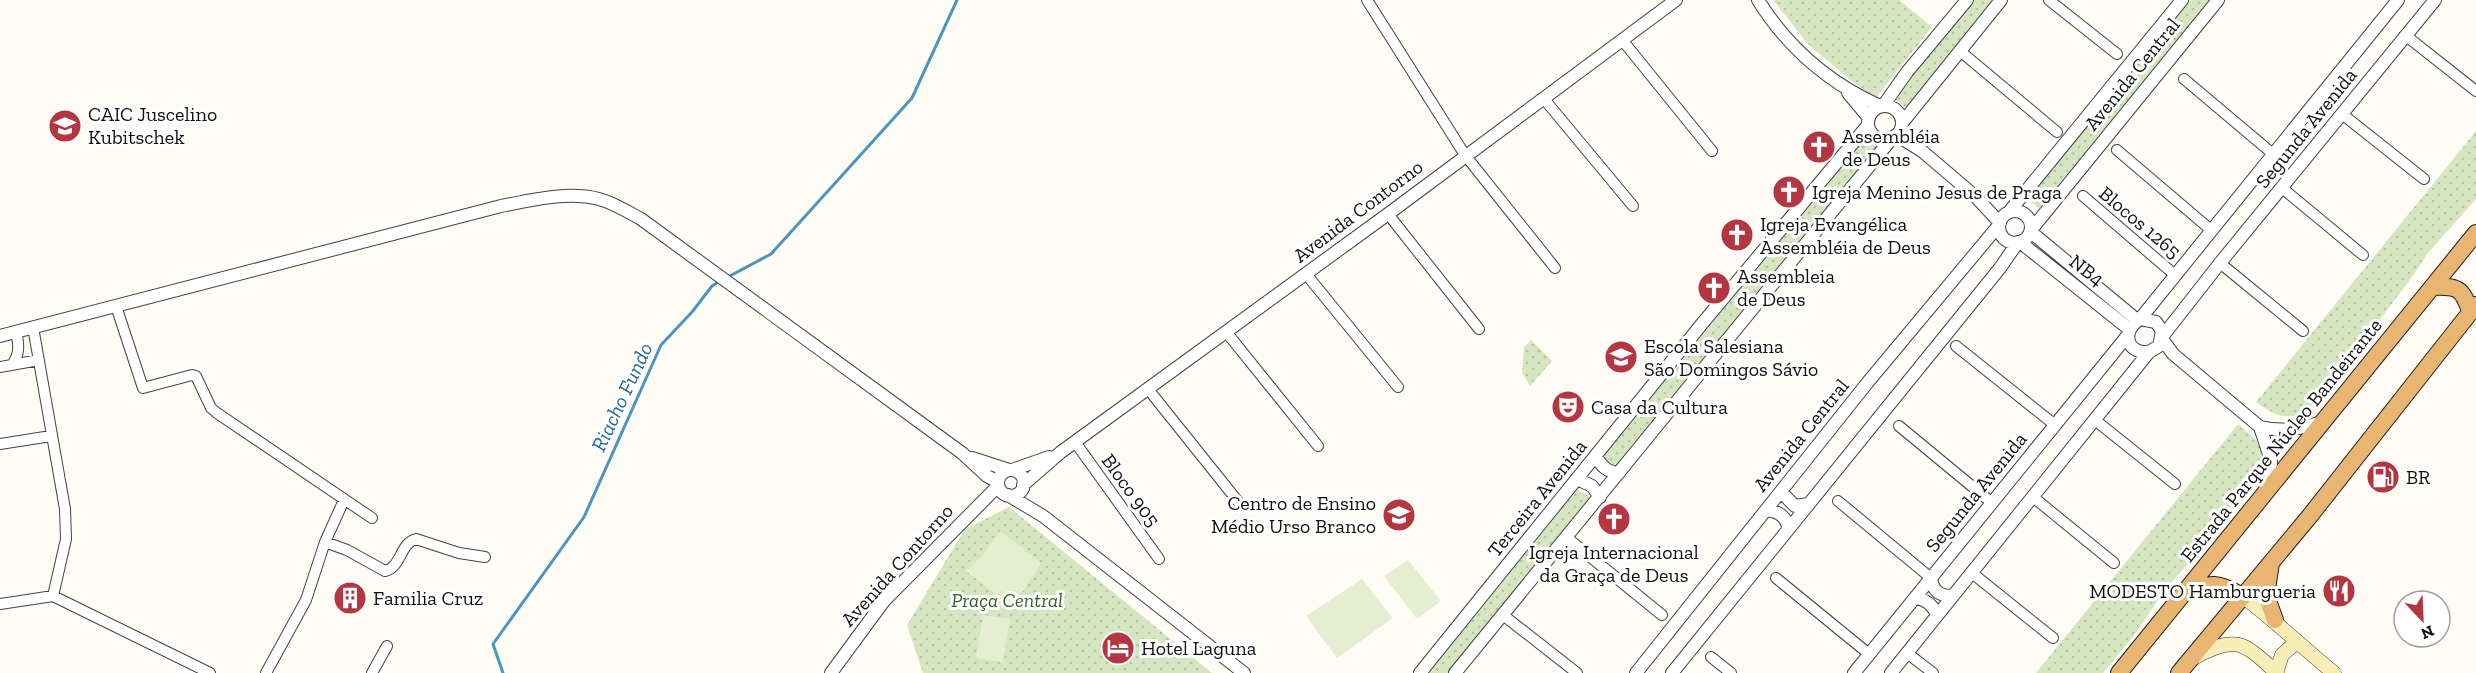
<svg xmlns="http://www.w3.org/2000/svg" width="2476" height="673" font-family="'Zilla Slab',serif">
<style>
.grass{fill:url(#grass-dots)}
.pitch{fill:#e5eed1}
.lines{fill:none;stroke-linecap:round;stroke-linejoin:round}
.stream{stroke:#4c95c0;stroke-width:3}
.minor-casing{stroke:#434343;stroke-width:12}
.tertiary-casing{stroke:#434343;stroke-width:14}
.secondary-casing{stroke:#323232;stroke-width:15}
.trunk-casing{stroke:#212121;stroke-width:18}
.minor{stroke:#fff;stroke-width:10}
.tertiary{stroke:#fff;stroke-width:12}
.secondary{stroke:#f7eeb7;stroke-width:14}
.trunk{stroke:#e8b572;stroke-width:16}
.labels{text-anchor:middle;stroke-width:6;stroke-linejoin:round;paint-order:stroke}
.street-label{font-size:20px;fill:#101010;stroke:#fff}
.poi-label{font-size:20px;fill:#101010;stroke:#fff;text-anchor:start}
.park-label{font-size:20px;font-style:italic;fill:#356226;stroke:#fff}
.water-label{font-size:21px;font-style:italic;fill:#256896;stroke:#fff}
</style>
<defs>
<pattern id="grass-dots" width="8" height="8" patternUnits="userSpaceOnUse" patternTransform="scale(1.5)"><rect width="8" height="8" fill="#d5e6c1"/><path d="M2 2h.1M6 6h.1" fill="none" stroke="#b6c4a5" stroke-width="1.8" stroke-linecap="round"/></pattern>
</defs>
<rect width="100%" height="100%" fill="#fefcf5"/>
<path class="grass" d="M1773 0H1899L1932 27 1874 100 1808 44Z
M1974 0H2003L1911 112 1894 98Z
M2191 0H2215L2043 212 2028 199Z
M2476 131V199L2426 255 2415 273 2325 392C2300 420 2287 425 2256 402Z
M1868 133 1883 144 1618 470 1603 457Z
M1531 340 1552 361 1530 386 1522 373 1524 347Z
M2238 424 2256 440 2261 450 2262 464 2256 481 2198 553 2167 587 2132 638 2103 673H2036Z
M1574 488 1592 498 1451 673H1428Z
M1009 507 1212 673H923L907 625 965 529Z"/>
<path class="pitch" d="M1000 531 1041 563 1024 590 1009 604 966 571 982 556Z
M1408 560 1441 601 1417 619 1384 576Z
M1362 579 1393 618 1337 658 1306 616Z
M983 615 1010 619 1003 662 976 658Z"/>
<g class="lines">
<path class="stream" d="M726 278 771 254 912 98 957 0
M503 673 493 644 584 517 661 345 692 312 712 286 720 281"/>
<defs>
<path id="minor" d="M1367 0 1465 155 1555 268
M2049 0 2117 54
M2405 35 2476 91
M1623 41 1712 151
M1960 51 2057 132
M2184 79 2273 154
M1544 99 1633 206
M2342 114 2424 179
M2117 150 2211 230
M2282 188 2363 255
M2083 196 2175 275
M1388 214 1479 329
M2220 263 2303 331
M1306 274 1398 387
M116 306 143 388 192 375 196 376 211 408 217 413 372 518
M33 327 65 509 66 539 53 596
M1227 333 1318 446
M1956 346 2055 425
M12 365C20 354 19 344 16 332
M0 367 39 360
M1148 389 1240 504
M2095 420 2175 484
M1899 426 1991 502
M1075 442 1159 559
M0 444 51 436
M2033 497 2114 563
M1838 501 1931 578
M1566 537 1662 615
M325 542 347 550 385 571C401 568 400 543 416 539L459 553 485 557
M1972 573 2053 638
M1776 578 1869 654
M0 604 53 596 210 673
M1503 615 1577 673
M1907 653 1933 673
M1711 657 1731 673
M266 673 306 600 325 542 344 500
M372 673 387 646"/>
<path id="tertiary" d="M1758 0C1788 48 1829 83 1880 106
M1848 93 1869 118
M1883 106 1907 72 1967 0
M1868 123a17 17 0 1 1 34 0a17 17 0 1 1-34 0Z
M1902 123 2001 0
M1896 135 1922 151 1976 197 2000 223
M1999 227a16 16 0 1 1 32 0a16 16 0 1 1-32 0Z
M2009 212 2182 0
M2031 230 2218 0
M2031 232 2137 320
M2020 242 2129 329
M2140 319 2156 322 2162 331 2159 346 2149 352C2126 354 2121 331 2140 319L2398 0
M0 336 501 206C532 200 567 191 599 199 614 203 628 212 641 219L962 453 987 476 998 482
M2162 337 2220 263 2435 0
M2162 339 2173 354 2260 427C2282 432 2301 429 2322 422
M2260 427 2271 460 2270 487
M1596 456C1601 466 1607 472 1619 473
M972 458 1009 470
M1012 470 1049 457
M998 483a13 13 0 1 1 26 0a13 13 0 1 1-26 0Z
M1577 479 1592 486 1600 497
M1023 485 1061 452 1388 214 1676 0
M1781 492 1795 506 1809 504
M1008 495 1043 516 1244 673
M1766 510C1778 511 1788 517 1788 530
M1931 578C1933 592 1940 596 1953 596
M1915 598C1926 599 1934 606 1937 616
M831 673 884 601 998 486
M1420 673 1701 325 1868 125
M1455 673 1893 137
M1636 673 1868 382 1999 225
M1672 673 2000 268 2018 242
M1854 673 2128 335
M1891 673 2149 352"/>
<path id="secondary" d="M2242 596C2275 620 2303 648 2334 673
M2193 658C2237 635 2242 641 2277 673
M2276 673 2282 655 2294 644 2299 645"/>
<path id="trunk" d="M2432 287C2457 286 2462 287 2470 311
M2271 563 2266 595 2275 620
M2185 592C2212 583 2217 581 2242 596
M2119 673 2476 233
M2179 673 2309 517 2476 305"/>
</defs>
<use href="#minor" class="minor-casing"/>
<use href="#tertiary" class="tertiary-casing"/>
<use href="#secondary" class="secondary-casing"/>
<use href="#trunk" class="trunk-casing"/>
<use href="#minor" class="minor"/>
<use href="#tertiary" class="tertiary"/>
<use href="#secondary" class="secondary"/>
<use href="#trunk" class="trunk"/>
</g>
<defs>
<symbol id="school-disc" viewBox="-11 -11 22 22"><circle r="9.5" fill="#b33640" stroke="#fff"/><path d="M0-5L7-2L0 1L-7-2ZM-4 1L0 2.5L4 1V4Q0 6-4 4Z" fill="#fff"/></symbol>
<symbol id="church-disc" viewBox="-11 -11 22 22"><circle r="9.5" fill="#b33640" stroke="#fff"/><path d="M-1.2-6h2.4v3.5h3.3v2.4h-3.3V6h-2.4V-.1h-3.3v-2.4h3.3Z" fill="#fff"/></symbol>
<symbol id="theatre-disc" viewBox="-11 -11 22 22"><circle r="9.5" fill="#b33640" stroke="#fff"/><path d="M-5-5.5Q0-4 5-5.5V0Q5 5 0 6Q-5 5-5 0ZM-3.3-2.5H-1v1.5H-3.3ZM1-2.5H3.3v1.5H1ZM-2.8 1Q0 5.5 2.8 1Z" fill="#fff"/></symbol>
<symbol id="fuel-disc" viewBox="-11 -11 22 22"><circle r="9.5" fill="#b33640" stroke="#fff"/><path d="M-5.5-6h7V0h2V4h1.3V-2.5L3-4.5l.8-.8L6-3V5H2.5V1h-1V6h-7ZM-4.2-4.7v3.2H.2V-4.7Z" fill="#fff"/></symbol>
<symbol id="restaurant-disc" viewBox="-11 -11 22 22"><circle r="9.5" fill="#b33640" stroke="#fff"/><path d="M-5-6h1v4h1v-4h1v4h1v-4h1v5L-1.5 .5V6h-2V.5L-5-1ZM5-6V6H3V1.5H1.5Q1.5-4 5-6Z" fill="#fff"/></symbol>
<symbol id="building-disc" viewBox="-11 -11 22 22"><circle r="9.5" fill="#b33640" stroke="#fff"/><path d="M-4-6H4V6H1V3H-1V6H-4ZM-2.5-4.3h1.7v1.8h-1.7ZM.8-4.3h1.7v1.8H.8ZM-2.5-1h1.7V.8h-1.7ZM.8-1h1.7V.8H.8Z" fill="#fff"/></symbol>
<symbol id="hotel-disc" viewBox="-11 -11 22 22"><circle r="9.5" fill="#b33640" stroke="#fff"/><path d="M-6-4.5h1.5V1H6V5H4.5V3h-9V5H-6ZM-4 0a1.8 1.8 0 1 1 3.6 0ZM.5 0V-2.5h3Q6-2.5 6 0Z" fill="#fff"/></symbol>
</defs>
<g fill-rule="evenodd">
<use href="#school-disc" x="46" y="107" width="38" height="38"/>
<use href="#church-disc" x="1800" y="128" width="38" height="38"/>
<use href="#church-disc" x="1770" y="173" width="38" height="38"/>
<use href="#church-disc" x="1718" y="216" width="38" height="38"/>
<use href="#church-disc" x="1695" y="269" width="38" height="38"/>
<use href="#school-disc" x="1602" y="338" width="38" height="38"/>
<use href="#theatre-disc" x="1549" y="388" width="38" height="38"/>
<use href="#fuel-disc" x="2364" y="458" width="38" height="38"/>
<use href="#school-disc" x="1380" y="496" width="38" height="38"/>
<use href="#church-disc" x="1595" y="500" width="38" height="38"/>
<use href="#restaurant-disc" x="2320" y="572" width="38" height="38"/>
<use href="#building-disc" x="331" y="579" width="38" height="38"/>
<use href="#hotel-disc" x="1099" y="629" width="38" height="38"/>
</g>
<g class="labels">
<g class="street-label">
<text transform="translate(2132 74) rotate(-51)" y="7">Avenida Central</text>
<text transform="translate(2306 128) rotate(-51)" y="7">Segunda Avenida</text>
<text transform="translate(1358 211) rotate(-37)" y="7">Avenida Contorno</text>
<text transform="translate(2140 222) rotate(40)" y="7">Blocos 1265</text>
<text transform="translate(2087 270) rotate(38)" y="7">NB4</text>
<text transform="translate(1801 435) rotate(-51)" y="7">Avenida Central</text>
<text transform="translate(2281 440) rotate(-51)" y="7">Estrada Parque Núcleo Bandeirante</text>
<text transform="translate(1131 490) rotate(54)" y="7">Bloco 905</text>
<text transform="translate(1976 492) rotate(-51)" y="7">Segunda Avenida</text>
<text transform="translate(1537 498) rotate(-51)" y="7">Terceira Avenida</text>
<text transform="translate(897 565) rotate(-48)" y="7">Avenida Contorno</text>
</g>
<g class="poi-label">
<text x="88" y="121">CAIC Juscelino<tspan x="88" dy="23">Kubitschek</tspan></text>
<text x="1842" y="143">Assembléia<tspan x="1842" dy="23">de Deus</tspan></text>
<text x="1812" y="199">Igreja Menino Jesus de Praga</text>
<text x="1760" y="231">Igreja Evangélica<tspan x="1760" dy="23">Assembléia de Deus</tspan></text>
<text x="1737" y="283">Assembleia<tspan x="1737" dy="23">de Deus</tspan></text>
<text x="1644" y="353">Escola Salesiana<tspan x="1644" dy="23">São Domingos Sávio</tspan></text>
<text x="1591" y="414">Casa da Cultura</text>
<text x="2406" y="484">BR</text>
<text x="1376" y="510" text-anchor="end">Centro de Ensino<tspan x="1376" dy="23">Médio Urso Branco</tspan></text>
<text x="1614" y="559" text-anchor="middle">Igreja Internacional<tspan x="1614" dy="23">da Graça de Deus</tspan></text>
<text x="2316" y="598" text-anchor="end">MODESTO Hamburgueria</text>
<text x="373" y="605">Familia Cruz</text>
<text x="1141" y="655">Hotel Laguna</text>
</g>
<g class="park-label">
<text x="1007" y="607">Praça Central</text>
</g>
<g class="water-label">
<text transform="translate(622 397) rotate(-65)" y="7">Riacho Fundo</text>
</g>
</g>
<g transform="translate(2422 619) rotate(157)"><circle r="28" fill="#ffffff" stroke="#9f9f9f" stroke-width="1.5"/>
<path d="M0-4.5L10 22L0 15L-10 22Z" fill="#b33640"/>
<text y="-9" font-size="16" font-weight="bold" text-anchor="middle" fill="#101010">N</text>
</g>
</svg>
